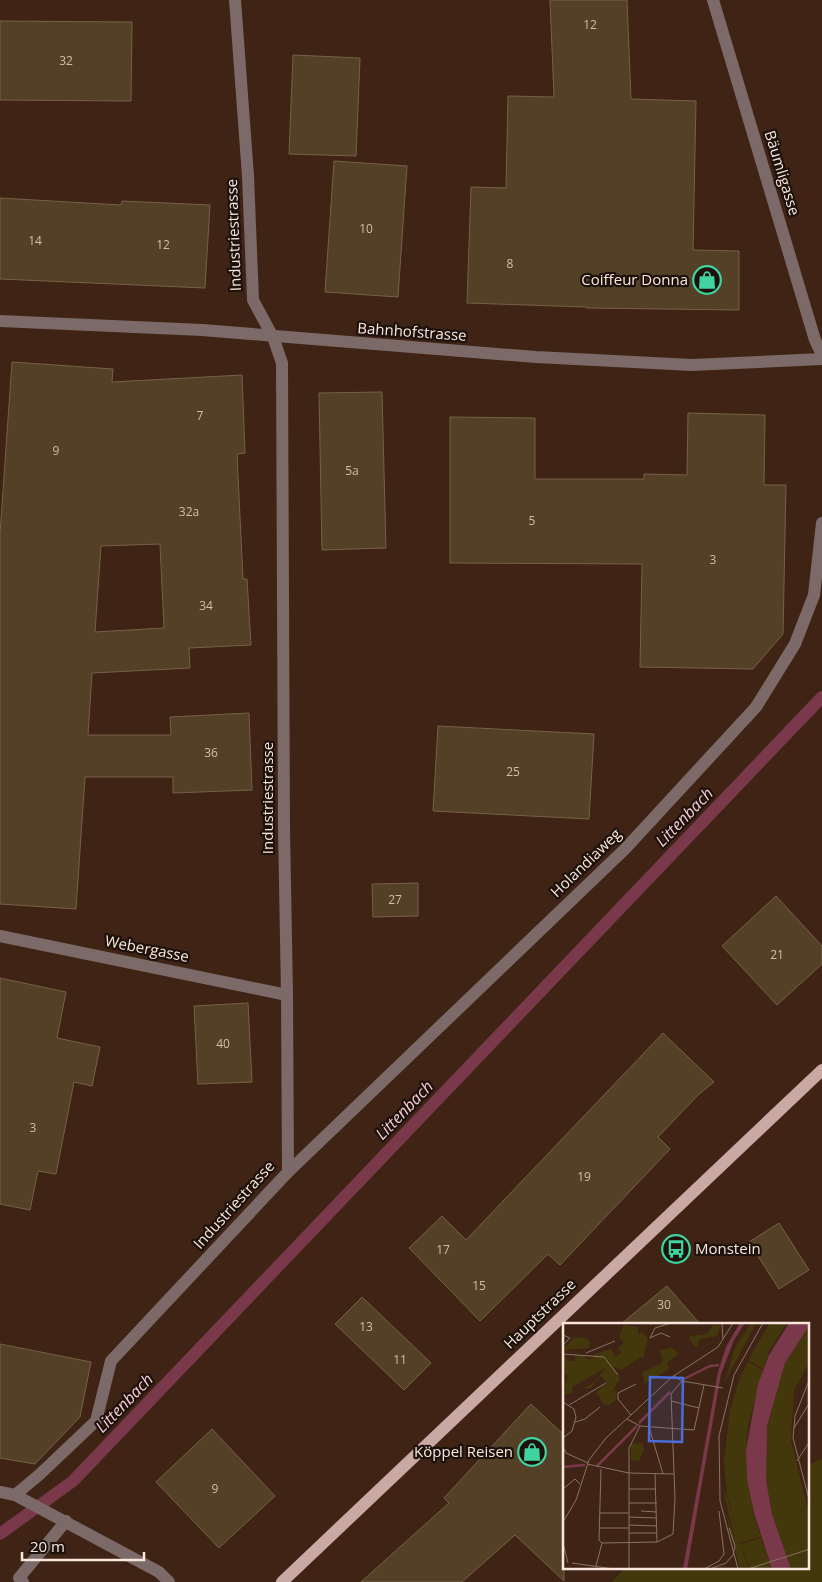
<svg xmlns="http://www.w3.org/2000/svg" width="822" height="1582" font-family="'Open Sans',sans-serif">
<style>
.green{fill:#43380b}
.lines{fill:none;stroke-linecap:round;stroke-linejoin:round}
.stream{stroke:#7a384b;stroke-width:12}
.building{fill:#534026;stroke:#766147;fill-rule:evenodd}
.lane{stroke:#7b6a68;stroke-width:12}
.street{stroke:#7b6a68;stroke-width:12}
.primary{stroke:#caa8a3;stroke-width:12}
.labels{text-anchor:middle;stroke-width:4.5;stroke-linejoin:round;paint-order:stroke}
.number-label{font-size:12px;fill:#d0bdaf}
.street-label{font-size:15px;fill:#f9e7dd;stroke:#1d110b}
.poi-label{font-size:15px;fill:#f9e7dd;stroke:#1d110b;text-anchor:end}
.water-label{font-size:16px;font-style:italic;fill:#f7ccd5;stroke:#1d110b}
.inset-river{fill:none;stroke:#7a384b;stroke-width:2.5}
.inset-road{fill:none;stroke:#897265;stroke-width:1}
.view{fill:#496dd9;fill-opacity:0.15;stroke:#496dd9;stroke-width:2.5}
.inset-edge{fill:none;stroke:#f9e7dd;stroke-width:2.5}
</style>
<rect width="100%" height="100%" fill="#3f2415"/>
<path class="green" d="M822 1459V1582H611L626 1568H808V1465Z"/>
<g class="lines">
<path class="stream" d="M0 1534 73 1481 822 697"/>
</g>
<path class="building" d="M550 0H627L631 99 696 101 693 250 739 251V310L586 308V307L467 303 471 187 506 188 508 96 554 97Z
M0 21 132 22 131 101 0 100Z
M293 55 360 58 356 156 289 154Z
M334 161 407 166 398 297 325 292Z
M0 198 121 205 122 201 210 205 205 288 0 279Z
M12 362 113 369 112 382 242 375 245 453 237 454 243 579H247L251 645 189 648 190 668 92 673 88 735H171L170 717 249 713 252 790 173 793V777H85L76 909 0 904V534ZM160 544 164 628 95 632 101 546Z
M382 392 386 548 322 550 319 393Z
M688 413 765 415 764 485H786L783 634 753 669 640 667 642 564 450 563V417L535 418V479H644V474L687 475Z
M438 726 594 734 589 819 433 811Z
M418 883V916L373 917 372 884Z
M776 896 822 946V964L777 1005 722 946Z
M0 978 66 992 57 1038 100 1047 92 1086 74 1082 56 1174 38 1171 30 1210 0 1204Z
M248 1003 252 1082 198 1084 194 1006Z
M663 1033 714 1082 699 1094 658 1137 670 1149 560 1265 548 1254 480 1321 409 1248 442 1216 466 1240Z
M779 1223 809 1270 779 1289 749 1242Z
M667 1286 700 1324H621Z
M362 1297 431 1363 404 1390 335 1324Z
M0 1344 91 1362 80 1417 35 1464 0 1458Z
M531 1404 564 1435V1581L515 1535 462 1582H361L449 1503 444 1498Z
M212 1429 275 1496 219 1548 156 1482Z"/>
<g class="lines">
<path class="lane" d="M288 1172 625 849 756 707 795 644 814 595 822 523
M23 1582 19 1578 66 1521"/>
<path class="street" d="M713 0 815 340 822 355
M0 321 202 330 536 357 692 365 822 359
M0 936 287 995
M0 1492 15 1495 159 1572 169 1582
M15 1495 39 1475 96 1421 111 1361 288 1172 287 995 284 828 282 363 273 337 253 300 248 176 235 0"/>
<path class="primary" d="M282 1582 822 1070"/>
</g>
<defs>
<symbol id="shop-ring" viewBox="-11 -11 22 22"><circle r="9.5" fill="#1d110b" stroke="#42d4a0" stroke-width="1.5"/><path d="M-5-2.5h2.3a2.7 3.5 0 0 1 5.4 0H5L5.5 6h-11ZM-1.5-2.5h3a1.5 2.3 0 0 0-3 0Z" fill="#42d4a0"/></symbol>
<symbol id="bus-ring" viewBox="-11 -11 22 22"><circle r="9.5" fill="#1d110b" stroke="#42d4a0" stroke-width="1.5"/><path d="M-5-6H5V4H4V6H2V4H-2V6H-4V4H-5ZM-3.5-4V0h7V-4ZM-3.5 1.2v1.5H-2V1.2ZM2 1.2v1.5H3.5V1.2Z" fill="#42d4a0"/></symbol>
</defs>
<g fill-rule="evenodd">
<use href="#shop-ring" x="691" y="264" width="32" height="32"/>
<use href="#bus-ring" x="660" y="1233" width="32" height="32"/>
<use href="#shop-ring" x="516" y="1436" width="32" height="32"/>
</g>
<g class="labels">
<g class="number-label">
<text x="590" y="29">12</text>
<text x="66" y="65">32</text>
<text x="366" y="233">10</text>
<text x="35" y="245">14</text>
<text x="163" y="249">12</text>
<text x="510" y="268">8</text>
<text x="200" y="420">7</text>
<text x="56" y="455">9</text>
<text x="352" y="475">5a</text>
<text x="189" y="516">32a</text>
<text x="532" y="525">5</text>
<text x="713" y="564">3</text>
<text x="206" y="610">34</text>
<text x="211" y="757">36</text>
<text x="513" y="776">25</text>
<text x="395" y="904">27</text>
<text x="777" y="959">21</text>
<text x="223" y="1048">40</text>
<text x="33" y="1132">3</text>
<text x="584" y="1181">19</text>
<text x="443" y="1254">17</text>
<text x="479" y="1290">15</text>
<text x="664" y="1309">30</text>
<text x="366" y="1331">13</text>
<text x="400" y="1364">11</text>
<text x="215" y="1493">9</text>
</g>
<g class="street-label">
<text transform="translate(782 173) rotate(73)" y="5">Bäumligasse</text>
<text transform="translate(234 235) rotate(-92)" y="5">Industriestrasse</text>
<text transform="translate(412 332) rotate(4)" y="5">Bahnhofstrasse</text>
<text transform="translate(268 798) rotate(-90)" y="5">Industriestrasse</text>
<text transform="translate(586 863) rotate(-44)" y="5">Holandiaweg</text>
<text transform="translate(147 949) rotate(11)" y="5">Webergasse</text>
<text transform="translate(234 1205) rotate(-48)" y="5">Industriestrasse</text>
<text transform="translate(540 1314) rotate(-44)" y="5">Hauptstrasse</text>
</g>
<g class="poi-label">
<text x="688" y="285">Coiffeur Donna</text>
<text x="695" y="1254" text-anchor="start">Monstein</text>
<text x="513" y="1457">Köppel Reisen</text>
</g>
<g class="water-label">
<text transform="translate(684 817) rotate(-46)" y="6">Littenbach</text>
<text transform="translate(404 1110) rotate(-46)" y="6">Littenbach</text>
<text transform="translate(124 1403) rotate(-46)" y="6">Littenbach</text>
</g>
</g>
<g transform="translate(563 1323)">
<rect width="246" height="246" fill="#3f2415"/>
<path d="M188 0H193L161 61 172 25ZM207 0H224L206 28 201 46 185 37ZM60 2 75 4V12L78 9 85 15 80 36 78 34 58 47 50 43 57 56 48 70 52 67 54 76 46 82 41 81 33 69 44 61 38 53 28 65H21L32 59 44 44 9 64 10 70 0 72 3 67 0 59 3 60 5 53 0 50V31L5 38H12V32H22V35L29 36 32 31 48 26 53 34 59 29 55 26 61 19 56 15ZM158 2 154 13 136 16 135 23 132 24 126 16 127 13 144 11 149 3ZM246 3V40L231 67 228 118 246 191V246H228L209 191 203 157 202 127 204 103 222 40ZM19 14 27 18 26 25 0 27 10 15ZM109 25 116 31 104 40 106 46 82 61 79 50 100 39 97 27ZM185 39 200 47 185 103 183 127 190 190 198 214 177 219 164 171 161 136 167 88 176 57ZM79 120 81 126 76 138 68 137V121ZM161 171H163L185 246 181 245 180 237V245L177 246 161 184 173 219ZM198 215 209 246H186L178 221Z" fill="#43380b"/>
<path d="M177 0H182L171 17 158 51 124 246H120L155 49 163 24ZM226 0H246V3L222 40 204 103 203 157 209 191 228 246H209L191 190 184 156 183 127 195 61 206 32Z" fill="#7a384b"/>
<path class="inset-river" d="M121 56 147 43 156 42M76 100 107 69M34 143 74 103M0 144 22 142"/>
<path class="inset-road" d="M159 0 160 16M0 12 7 15 0 22M87 15 92 5 108 0M87 15 98 10 107 14M23 30 52 18M0 31 41 34 55 52M111 53 119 58 160 65M247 55 232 93 230 115 247 180M108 78 136 85M0 79 11 86 13 94 9 108 0 115M6 82 43 60M68 92 55 76V70L73 61M64 96 77 103 131 107 141 62M12 99 22 96 37 84M86 104 100 151M231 105 247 79M0 124 3 130 25 140M234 138 247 118M24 141 66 150 111 151M38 146 36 217 39 220M92 151 94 219M0 166 12 156 17 161M66 166H93M66 180H94M78 188 94 189M37 190H66M66 194 94 195M0 199 13 177 26 137 43 115 109 54 155 24 170 0M66 202 94 203M36 205H66M66 210H94M0 220 5 240M39 220 94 219 110 211 112 175 108 71 119 58M9 240 51 246M33 243 39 220M66 246V125L77 103M141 246 156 238 161 231 156 188M147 246 163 240 170 232 172 223 166 205M175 246 157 178 156 113 171 52 200 0M185 246 247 226"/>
<path class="view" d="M87 54 120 55 119 119 86 118Z"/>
<rect width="246" height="246" class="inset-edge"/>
</g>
<path d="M22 1552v8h122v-8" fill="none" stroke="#f9e7dd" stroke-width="2.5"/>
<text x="30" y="1552" font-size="15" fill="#f9e7dd" stroke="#1d110b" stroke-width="4" paint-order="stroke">20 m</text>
</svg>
